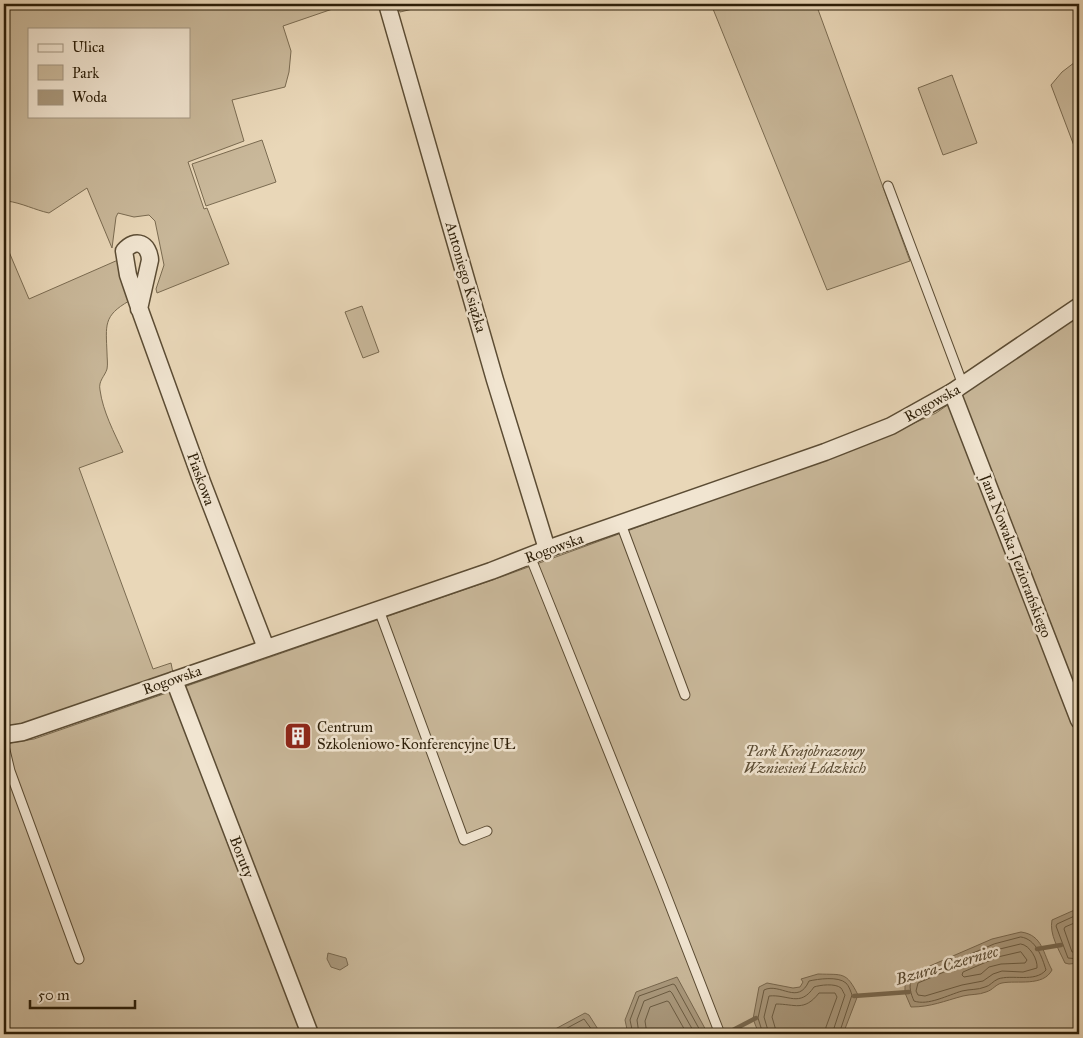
<svg xmlns="http://www.w3.org/2000/svg" width="1083" height="1038" viewBox="0 0 1083 1038" font-family="'IM FELL Great Primer',serif">
  <style>
    .green { fill: #c9b89a; stroke: #7a6b51; fill-rule: evenodd }
    .water { fill: #a9987c; stroke: #77674e }
    .lines { fill: none; stroke-linecap: round; stroke-linejoin: round }
    .shore { stroke: #6a5b42; stroke-width: 1 }
    .stream { stroke: #77674e; stroke-width: 4.5 }
    .service-casing { stroke: #5b4c34; stroke-width: 11 }
    .minor-casing { stroke: #5b4c34; stroke-width: 19 }
    .service { stroke: #f1e5d1; stroke-width: 9 }
    .minor { stroke: #f1e5d1; stroke-width: 16 }
    .labels { text-anchor: middle; dominant-baseline: central; stroke-width: 5; stroke-linejoin: round; paint-order: stroke }
    .street-label { font-size: 15px; fill: #2c1e08; stroke: #f1e5d1 }
    .poi-label { font-size: 15px; fill: #2c1e08; stroke: #f1e5d1; text-anchor: start }
    .park-label { font-size: 15px; font-style: italic; fill: #5b4c34; stroke: #f1e5d1 }
    .water-label { font-size: 16px; font-style: italic; fill: #584931; stroke: #f1e5d1 }
  </style>
  <rect width="100%" height="100%" fill="#e9d7b8"/>
  <filter id="stains"><feTurbulence type="fractalNoise" baseFrequency=".004" numOctaves="4"/><feColorMatrix values="0 0 0 0 .2 0 0 0 0 .09 0 0 0 0 .02 0 0 0 .5 -.17"/></filter>
  <radialGradient id="worn" r=".72"><stop offset=".6" stop-color="#630" stop-opacity="0"/><stop offset="1" stop-color="#630" stop-opacity=".3"/></radialGradient>
  <g class="green">
    <path d="M4,4H347L283,26L291,51L289,72L285,87L232,100L244,141L188,162L204,209L207,208L229,264L157,293L156,289L164,265L155,221L149,215L134,217L118,213L116,217L112,248L87,188L49,213C35,210 22,203 7,201L4,207ZM29,29H189V116H29Z"/>
    <polygon points="398,4 434,4 400,12"/>
    <polygon points="711,4 816,4 910,261 827,290"/>
    <polygon points="1079,59 1079,159 1051,85 1062,72"/>
    <polygon points="952,75 977,143 943,155 918,88"/>
    <polygon points="262,140 276,182 206,206 192,164"/>
    <path d="M4,240L29,299L118,260L129,301C103,316 106,325 107,353C107,358 108,364 107,369C105,376 98,381 100,390C103,412 114,432 123,452L79,468L153,669L171,663L173,673L23,724L4,728Z"/>
    <polygon points="362,306 379,352 363,358 345,312"/>
    <polygon points="1079,315 1079,1034 4,1034 4,744 34,739 501,577 882,438 936,413"/>
  </g>
  <g class="water">
    <path d="M1079,908V963L1069,964L1065,963C1059,950 1049,934 1052,920Z"/>
    <path d="M1021,932C1043,935 1043,954 1052,970C1043,987 1017,980 1002,983C996,984 993,990 986,992C979,995 971,994 963,996C944,1001 931,1007 911,1007L905,993V978L909,975L992,939Z"/>
    <polygon points="328,953 346,958 348,965 340,970 331,967 327,959"/>
    <path d="M818,974C843,975 846,971 858,995L843,1034H759L753,1019L759,987L767,983L793,988L800,987L803,982L801,979Z"/>
    <polygon points="677,977 708,1034 628,1034 625,1020 636,992"/>
    <polygon points="585,1013 589,1015 601,1034 546,1034"/>
  </g>
  <g class="lines">
    <g class="shore">
      <polyline points="1079,914 1057,924 1056,926 1068,958 1079,959"/>
      <polyline points="1079,921 1065,927 1064,929 1072,952 1079,952"/>
      <path d="M1021,937C1036,939 1042,957 1046,970C1035,983 1012,974 998,979C993,981 990,986 985,987C978,990 970,989 962,991C948,995 928,1006 914,1001C911,994 908,986 912,979L994,944Z"/>
      <path d="M1021,944C1030,945 1038,960 1037,968L1023,972L1002,971L993,974L983,981L962,985L925,996L918,995L916,991L918,983L996,950Z"/>
      <polygon points="1021,952 1027,960 1025,963 1001,964 989,967 981,974 964,977 962,975 963,972 998,957"/>
      <polyline points="556,1034 584,1019 595,1034"/>
      <polyline points="633,1034 630,1020 639,996 673,984 675,985 702,1034"/>
      <polyline points="639,1034 637,1020 644,1001 670,991 672,993 695,1034"/>
      <polyline points="647,1034 645,1021 650,1007 667,1001 669,1002 687,1034"/>
      <path d="M763,1034L758,1018L764,990C780,982 798,1006 809,981C818,979 838,976 846,983C849,986 851,992 852,995L839,1034"/>
      <path d="M769,1034L764,1017L769,996C788,994 800,1008 814,987C820,985 835,983 841,988C842,989 844,994 845,995L832,1034"/>
      <path d="M777,1034L772,1017L776,1004C795,1004 804,1012 819,993H835L837,997L826,1027L825,1034"/>
    </g>
    <g class="stream">
      <polyline points="1037,949 1061,945"/>
      <polyline points="854,996 909,992"/>
      <polyline points="733,1030 756,1018"/>
    </g>
    <g class="service-casing">
      <g id="service">
        <polyline points="888,186 963,385"/>
        <polyline points="621,524 685,695"/>
        <polyline points="530,556 661,882 720,1034"/>
        <polyline points="379,610 464,840 487,831"/>
        <polyline points="4,746 10,771 79,959"/>
      </g>
    </g>
    <g class="minor-casing">
      <g id="minor">
        <polyline points="387,4 495,380 547,549"/>
        <path d="M139,309L150,260C149,244 136,237 124,251L128,275L141,313L202,482L266,648"/>
        <polyline points="952,392 1079,720"/>
        <polyline points="174,680 310,1034"/>
        <polyline points="4,735 23,732 491,571 547,549 825,452 891,426 952,392 1079,306"/>
      </g>
    </g>
    <use href="#service" class="service"/>
    <use href="#minor" class="minor"/>
  </g>
  <defs>
    <g id="building-square" transform="scale(1.4375)"><rect x="-9" y="-9" width="18" height="18" rx="4" fill="#8f2418" stroke="#f1e5d1"/><path d="M-4-6H4V6H1V3H-1V6H-4ZM-2.5-4.3h1.7v1.8h-1.7ZM.8-4.3h1.7v1.8H.8ZM-2.5-1h1.7V.8h-1.7ZM.8-1h1.7V.8H.8Z" fill="#fff"/></g>
  </defs>
  <g fill-rule="evenodd">
    <use href="#building-square" x="298" y="736"/>
  </g>
  <g class="labels">
    <g class="street-label">
      <text transform="translate(466 277) rotate(74)">Antoniego Książka</text>
      <text transform="translate(932 403) rotate(-29)">Rogowska</text>
      <text transform="translate(201 479) rotate(70)">Piaskowa</text>
      <text transform="translate(554 548) rotate(-20)">Rogowska</text>
      <text transform="translate(1016 556) rotate(69)">Jana Nowaka-Jeziorańskiego</text>
      <text transform="translate(172 680) rotate(-19)">Rogowska</text>
      <text transform="translate(242 857) rotate(69)">Boruty</text>
    </g>
    <g class="poi-label">
      <text x="317" y="727">Centrum<tspan x="317" dy="17">Szkoleniowo-Konferencyjne UŁ</tspan></text>
    </g>
    <g class="park-label">
      <text x="805" y="751">Park Krajobrazowy<tspan x="805" dy="17">Wzniesień Łódzkich</tspan></text>
    </g>
    <g class="water-label">
      <text transform="translate(947 965) rotate(-16)">Bzura-Czerniec</text>
    </g>
  </g>
  <rect width="1083" height="1038" fill="none" stroke="#e9d7b8" stroke-width="20"/>
  <rect x="5" y="5" width="1073" height="1028" fill="none" stroke="#2c1e08" stroke-width="2.5"/>
  <rect x="10" y="10" width="1063" height="1018" fill="none" stroke="#2c1e08"/>
  <rect x="28" y="28" width="162" height="90" fill="#f1e5d1" stroke="#a29581"/>
  <rect x="38" y="44" width="25" height="8" fill="#f1e5d1" stroke="#a29581"/>
  <text x="72" y="52" font-size="15" fill="#2c1e08">Ulica</text>
  <rect x="38" y="65" width="25" height="15" fill="#c9b89a" stroke="#a29581"/>
  <text x="72" y="78" font-size="15" fill="#2c1e08">Park</text>
  <rect x="38" y="90" width="25" height="15" fill="#a9987c" stroke="#a29581"/>
  <text x="72" y="102" font-size="15" fill="#2c1e08">Woda</text>
  <path d="M30 1000v8h105v-8" fill="none" stroke="#2c1e08" stroke-width="2.5"/>
  <text x="38" y="1000" font-size="15" fill="#2c1e08" stroke="#f1e5d1" stroke-width="4" paint-order="stroke">50 m</text>
  <rect width="100%" height="100%" filter="url(#stains)"/>
  <rect width="100%" height="100%" fill="url(#worn)"/>
</svg>
